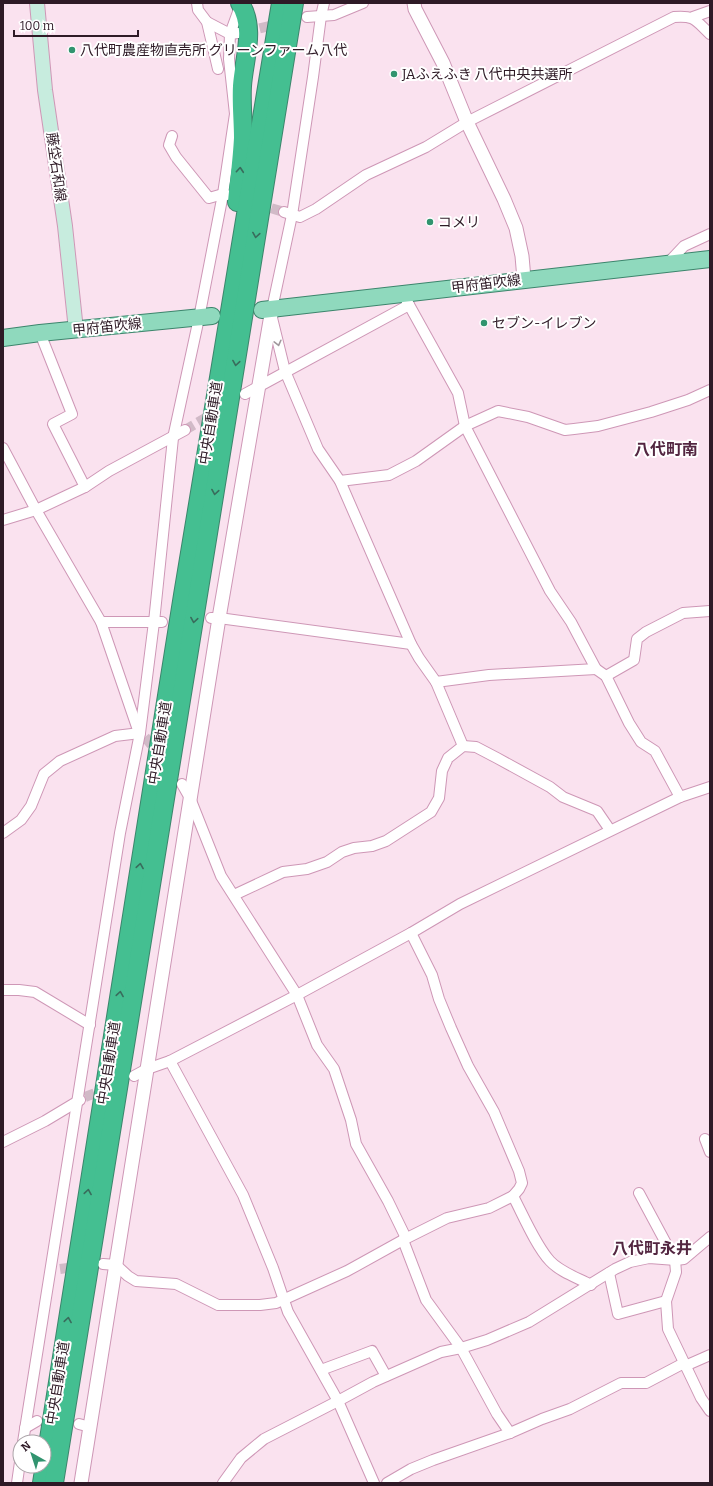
<svg xmlns="http://www.w3.org/2000/svg" width="713" height="1486" viewBox="0 0 713 1486" font-family="Bitter,'Noto Sans JP',serif">
  <style>
    .lines { fill: none; stroke-linecap: round; stroke-linejoin: round }
    .minor-tunnel { stroke: #d1bac7; stroke-width: 10; stroke-dasharray: 10 5; stroke-linecap: butt }
    .minor-casing { stroke: #ce97b6; stroke-width: 12 }
    .tertiary-casing { stroke: #ce97b6; stroke-width: 15 }
    .secondary-casing { stroke: #ce97b6; stroke-width: 16 }
    .primary-casing { stroke: #3c856c; stroke-width: 18 }
    .motorway-casing { stroke: #3c856c; stroke-width: 20 }
    .minor { stroke: #fff; stroke-width: 10 }
    .tertiary { stroke: #fff; stroke-width: 13 }
    .secondary { stroke: #c7ecde; stroke-width: 14 }
    .primary { stroke: #8fd9bd; stroke-width: 16 }
    .motorway { stroke: #44bf91; stroke-width: 18 }
    .oneway { stroke: #396c5c }
    .oneway2 { stroke: #a1989d }
    .poi-dot { fill: #31946f; stroke: #fff; stroke-width: 1.5 }
    .labels { text-anchor: middle; dominant-baseline: central; stroke-width: 4; stroke-linejoin: round; paint-order: stroke }
    .poi-label { font-size: 14px; fill: #2e1a26; stroke: #fff; text-anchor: start }
    .street-label { font-size: 14px; fill: #2e1a26; stroke: #fff }
    .quarter-label { font-size: 16px; font-weight: bold; fill: #532641; stroke: #fff }
  </style>
  <rect width="100%" height="100%" fill="#fae2ef"/>
  <g class="lines">
    <g class="minor-tunnel">
      <polyline points="245,32 307,17"/>
      <polyline points="257,204 284,212"/>
      <polyline points="185,430 214,413"/>
      <polyline points="145,737 159,754"/>
      <polyline points="85,1097 108,1088"/>
      <polyline points="60,1269 81,1266"/>
    </g>
    <g class="minor-casing">
      <g id="minor">
        <polyline points="197,3 198,10 207,22 218,69"/>
        <polyline points="307,17 334,15 363,3"/>
        <polyline points="693,17 710,11"/>
        <polyline points="207,22 230,34 238,33"/>
        <polyline points="172,136 169,145 176,157 209,198 223,194 227,195"/>
        <path d="M284,212L300,217L316,209L366,175L426,147L467,122L674,17C695,15 696,21 710,34"/>
        <polyline points="668,263 684,246 710,234"/>
        <polyline points="403,294 458,393 465,426 550,591 571,622 596,669 606,676 629,723 641,742 655,751 680,797"/>
        <polyline points="272,309 292,215 313,77 321,16 324,3"/>
        <polyline points="272,318 285,371 318,449 340,481 411,644 419,658 436,682 489,675 596,669"/>
        <polyline points="40,333 72,414 53,424 85,487"/>
        <polyline points="245,394 409,305"/>
        <polyline points="3,448 36,510 101,622 138,730"/>
        <polyline points="340,481 389,475 416,461 465,426 498,411 528,417 565,430 574,429 598,426 651,412 688,400 710,390"/>
        <polyline points="3,520 36,510 85,487 109,471 185,430"/>
        <polyline points="211,618 219,618 411,644"/>
        <polyline points="101,622 162,622"/>
        <polyline points="606,676 634,660 637,639 646,632 683,613 710,611"/>
        <polyline points="436,682 463,746"/>
        <polyline points="182,784 190,798 221,876 297,995 317,1045 334,1069 351,1120 356,1144 388,1201 406,1238"/>
        <polyline points="3,833 21,820 31,806 44,774 60,761 115,736 140,733"/>
        <polyline points="234,895 283,872 307,869 327,862 342,852 354,848 372,846 386,841 431,812 439,798 442,771 448,758 463,746 476,747 497,758 550,787 563,797 597,811 610,830"/>
        <polyline points="3,990 19,990 35,992 90,1025"/>
        <polyline points="170,1061 243,1195 273,1268 288,1312 338,1401 374,1483"/>
        <polyline points="134,1076 147,1069 170,1061 297,995 411,933 460,904 680,797 710,787"/>
        <polyline points="705,1139 710,1152"/>
        <polyline points="3,1142 45,1121 80,1100"/>
        <polyline points="639,1193 675,1260 676,1272 666,1301 668,1329 701,1398 710,1411"/>
        <path d="M513,1196C523,1215 536,1246 550,1261C560,1272 578,1278 591,1285"/>
        <polyline points="403,1240 426,1300 461,1348 497,1414 510,1433"/>
        <polyline points="103,1264 116,1265 128,1276 136,1281 176,1284 218,1305 260,1305 276,1303 347,1271 403,1240 447,1218 489,1208 513,1196 519,1189 522,1183 519,1171 494,1112 468,1066 451,1028 439,999 432,975 411,933"/>
        <polyline points="609,1273 618,1314 666,1301"/>
        <polyline points="685,1366 710,1355"/>
        <polyline points="321,1370 372,1351 386,1376"/>
        <polyline points="79,1424 90,1427"/>
        <polyline points="25,1428 37,1421"/>
        <polyline points="23,1442 120,833 140,733 154,622 173,438 199,318 223,194 235,114 229,59 230,34 238,12"/>
        <polyline points="17,1483 20,1462"/>
        <polyline points="223,1483 241,1458 264,1439 338,1401 373,1382 441,1352 461,1348 487,1340 529,1322 615,1269 630,1262 649,1258 676,1260 684,1259 710,1237"/>
        <polyline points="387,1483 411,1469 433,1460 510,1433 542,1419 570,1409 621,1383 646,1383 684,1363"/>
      </g>
    </g>
    <g class="tertiary-casing">
      <g id="tertiary">
        <polyline points="414,3 415,9 443,63 467,122 504,199 516,228 522,256 524,279"/>
        <polyline points="81,1483 219,618 272,309"/>
      </g>
    </g>
    <g class="secondary-casing">
      <polyline id="secondary" points="37,3 45,90 65,226 76,330"/>
    </g>
    <g class="primary-casing">
      <g id="primary">
        <polyline points="262,310 710,259"/>
        <polyline points="3,338 40,333 212,316"/>
      </g>
    </g>
    <g class="motorway-casing">
      <g id="motorway">
        <path d="M237,202C239,181 242,159 243,138C243,121 241,103 242,86C244,58 256,29 240,3"/>
        <polyline points="42,1483 183,595 281,3"/>
        <polyline points="54,1483 294,3"/>
      </g>
    </g>
    <use href="#minor" class="minor"/>
    <use href="#tertiary" class="tertiary"/>
    <use href="#secondary" class="secondary"/>
    <use href="#primary" class="primary"/>
    <use href="#motorway" class="motorway"/>
  </g>
  <defs><path id="oneway-chevron" d="M-2-3.5L2.5 0L-2 3.5" fill="none" stroke-width="1.6" stroke-linecap="round" stroke-linejoin="round"/></defs>
  <g class="oneway">
    <use href="#oneway-chevron" transform="translate(240 170) rotate(-85)"/>
    <use href="#oneway-chevron" transform="translate(256 235) rotate(99)"/>
    <use href="#oneway-chevron" transform="translate(236 363) rotate(99)"/>
    <use href="#oneway-chevron" transform="translate(215 492) rotate(99)"/>
    <use href="#oneway-chevron" transform="translate(194 620) rotate(99)"/>
    <use href="#oneway-chevron" transform="translate(140 866) rotate(-81)"/>
    <use href="#oneway-chevron" transform="translate(120 994) rotate(-81)"/>
    <use href="#oneway-chevron" transform="translate(88 1192) rotate(-81)"/>
    <use href="#oneway-chevron" transform="translate(68 1320) rotate(-81)"/>
  </g>
  <use class="oneway2" href="#oneway-chevron" transform="translate(278 343) rotate(76)"/>
  <g class="poi-dot">
    <circle cx="72" cy="50" r="4"/>
    <circle cx="394" cy="74" r="4"/>
    <circle cx="430" cy="222" r="4"/>
    <circle cx="484" cy="323" r="4"/>
  </g>
  <g class="labels">
    <g class="poi-label">
      <text x="80" y="50">八代町農産物直売所 グリーンファーム八代</text>
      <text x="402" y="74">JAふえふき 八代中央共選所</text>
      <text x="438" y="222">コメリ</text>
      <text x="492" y="323">セブン-イレブン</text>
    </g>
    <g class="street-label">
      <text transform="translate(56 167) rotate(82)">藤垈石和線</text>
      <text transform="translate(486 284) rotate(-7)">甲府笛吹線</text>
      <text transform="translate(107 327) rotate(-6)">甲府笛吹線</text>
      <text transform="translate(211 423) rotate(-81)">中央自動車道</text>
      <text transform="translate(160 743) rotate(-81)">中央自動車道</text>
      <text transform="translate(109 1063) rotate(-81)">中央自動車道</text>
      <text transform="translate(58 1383) rotate(-81)">中央自動車道</text>
    </g>
    <g class="quarter-label">
      <text x="666" y="449">八代町南</text>
      <text x="652" y="1248">八代町永井</text>
    </g>
  </g>
  <rect width="713" height="1486" fill="none" stroke="#2e1a26" stroke-width="8"/>
  <g transform="translate(32 1454) rotate(321)"><circle r="19" fill="#ffffff" stroke="#aba3a8"/>
  <path d="M0-3L7 15L0 10L-7 15Z" fill="#31946f"/>
  <text y="-6" font-size="11" font-weight="bold" text-anchor="middle" fill="#2e1a26">N</text>
  </g>
  <path d="M14 30v6h124v-6" fill="none" stroke="#2e1a26" stroke-width="2"/>
  <text x="20" y="30" font-size="12" fill="#2e1a26" stroke="#ffffff" stroke-width="3" paint-order="stroke">100 m</text>
</svg>
